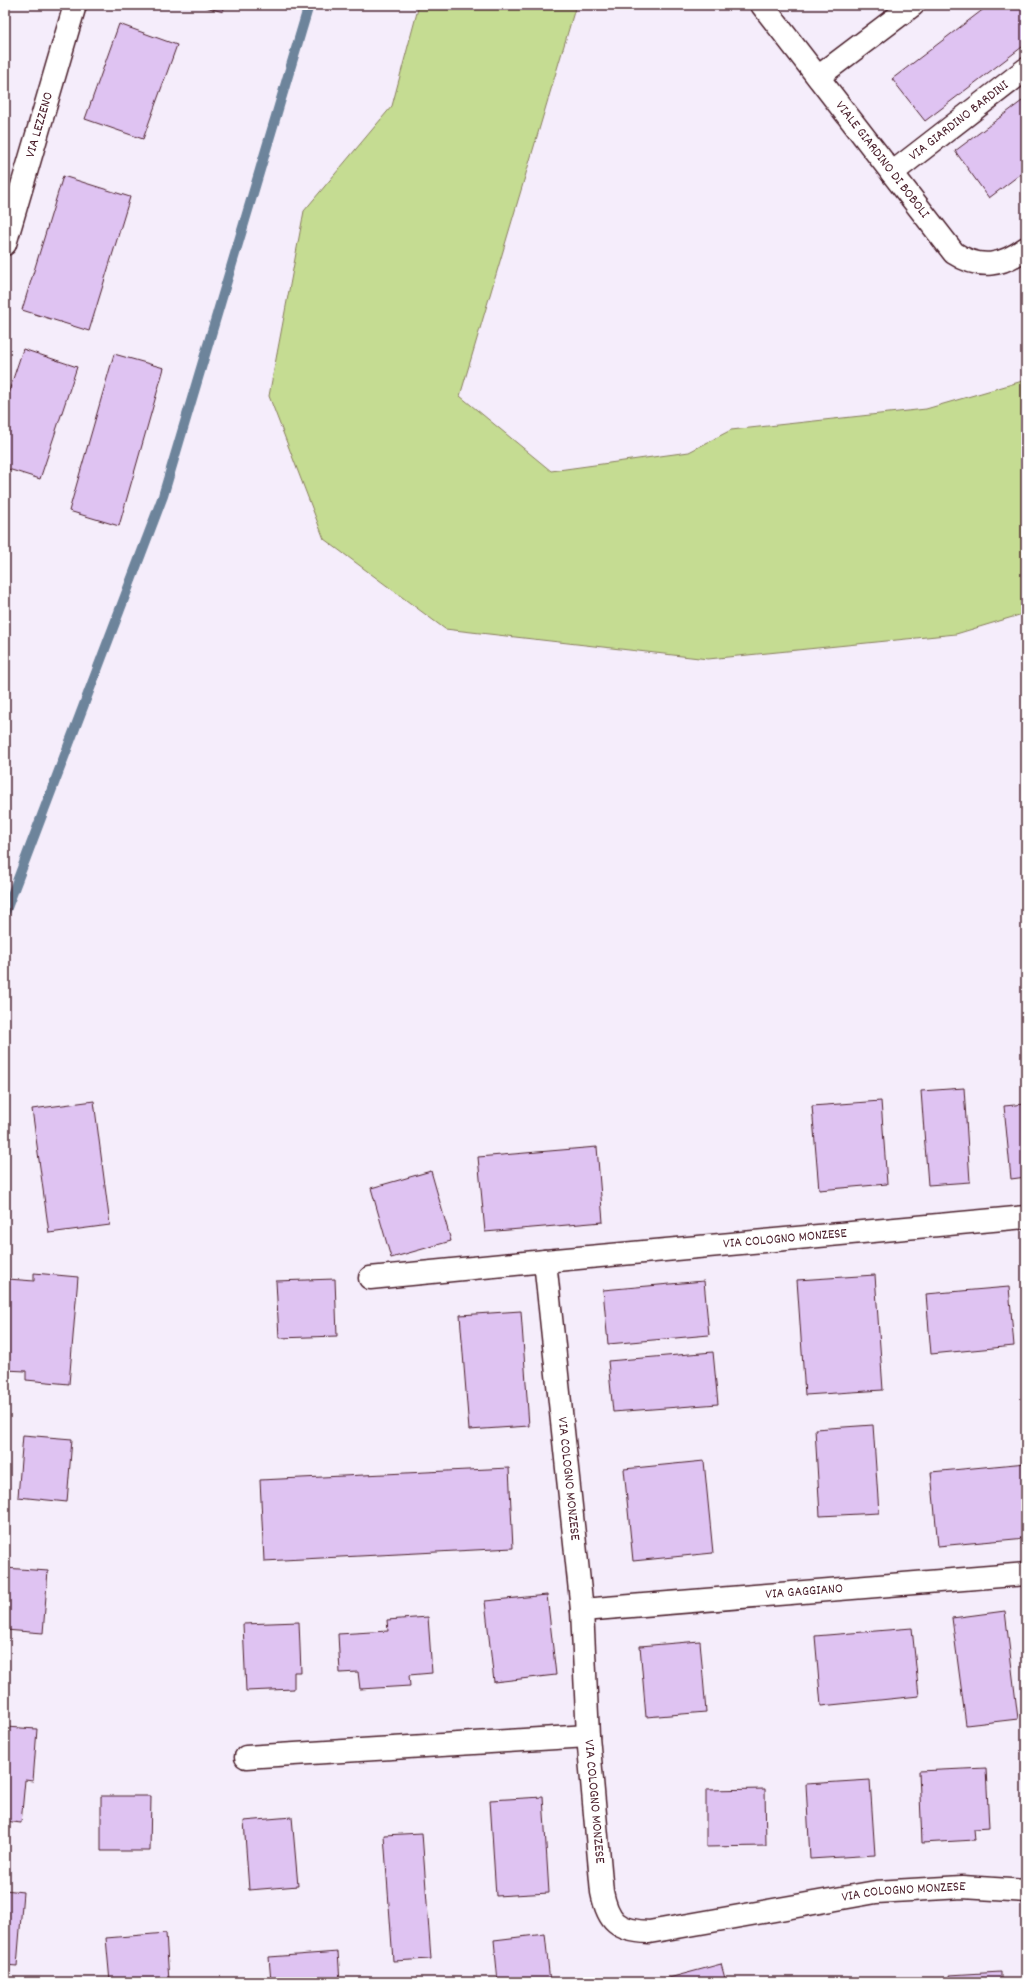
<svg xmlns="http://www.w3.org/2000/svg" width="1031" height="1987" viewBox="0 0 1031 1987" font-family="Dekko,sans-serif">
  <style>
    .green { fill: #c5dc92; stroke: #887e5e }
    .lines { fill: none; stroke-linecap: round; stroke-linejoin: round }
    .stream { stroke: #6d849b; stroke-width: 10 }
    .building { fill: #dfc3f2; stroke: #4a1f2b }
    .pedestrian-casing { stroke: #4a1f2b; stroke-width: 25 }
    .minor-casing { stroke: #4a1f2b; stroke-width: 25 }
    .pedestrian { stroke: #fff; stroke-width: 22 }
    .minor { stroke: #fff; stroke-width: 22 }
    .labels { text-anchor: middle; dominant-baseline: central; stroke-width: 3; stroke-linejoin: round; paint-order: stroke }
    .street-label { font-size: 14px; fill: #4a1f2b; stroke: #fff }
  </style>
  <rect width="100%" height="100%" fill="#f5edfb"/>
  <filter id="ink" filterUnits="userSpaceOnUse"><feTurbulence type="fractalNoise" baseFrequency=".025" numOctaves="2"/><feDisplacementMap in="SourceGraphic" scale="8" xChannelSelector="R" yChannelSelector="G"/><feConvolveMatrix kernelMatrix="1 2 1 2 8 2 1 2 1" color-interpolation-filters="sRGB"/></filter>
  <g filter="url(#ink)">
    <polygon class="green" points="419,5 576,5 460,396 551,471 689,452 731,430 926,409 1026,380 1026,613 956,634 708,659 445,629 324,539 269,396 304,211 392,106"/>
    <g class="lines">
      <polyline class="stream" points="5,913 163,496 309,5"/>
    </g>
    <g class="building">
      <polygon points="199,5 225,5 223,12"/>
      <polygon points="989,5 1026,5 1026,44 925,121 892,79"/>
      <polygon points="119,24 177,45 143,139 85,119"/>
      <polygon points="1026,98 1026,170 989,198 955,151"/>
      <polygon points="63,176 130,197 89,331 22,310"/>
      <polygon points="23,349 77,367 40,479 5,468 5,403"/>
      <polygon points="114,354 164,368 119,526 69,511"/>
      <polygon points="5,689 9,691 5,705"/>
      <polygon points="964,1088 970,1182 928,1185 921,1091"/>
      <polygon points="94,1101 110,1225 49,1233 32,1109"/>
      <polygon points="881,1101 887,1184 819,1190 812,1106"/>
      <polygon points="1026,1104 1026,1177 1011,1179 1004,1106"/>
      <polygon points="597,1147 603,1222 485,1232 478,1157"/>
      <polygon points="431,1171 451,1241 391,1258 371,1188"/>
      <polygon points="34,1273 78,1277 69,1384 26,1380 26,1371 5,1370 5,1312 8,1279 34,1281"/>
      <polygon points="875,1275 883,1390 805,1395 797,1280"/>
      <polygon points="335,1279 337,1336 279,1338 276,1281"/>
      <polygon points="704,1281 709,1335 608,1344 603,1290"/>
      <polygon points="1009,1287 1014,1346 931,1354 926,1294"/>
      <polygon points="521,1311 529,1426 469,1430 460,1315"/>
      <polygon points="713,1352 718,1404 613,1412 608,1361"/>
      <polygon points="873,1425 879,1513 820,1516 815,1429"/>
      <polygon points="23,1435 72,1439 67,1502 18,1497"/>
      <polygon points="704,1461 713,1553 633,1561 624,1469"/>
      <polygon points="1026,1463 1026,1538 938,1546 931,1472"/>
      <polygon points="509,1468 513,1548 264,1561 260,1480"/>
      <polygon points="5,1568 48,1571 43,1633 5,1630"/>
      <polygon points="547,1595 556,1675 494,1682 485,1601"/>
      <polygon points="1005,1611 1018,1719 966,1725 952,1618"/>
      <polygon points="428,1617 432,1673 409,1675 410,1686 360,1689 358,1672 340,1673 338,1634 388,1631 387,1620"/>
      <polygon points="299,1622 301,1672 294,1672 294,1689 246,1691 243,1624"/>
      <polygon points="912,1628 919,1696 821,1706 815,1636"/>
      <polygon points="700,1641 706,1712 646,1717 640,1646"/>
      <polygon points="5,1727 37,1729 33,1781 25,1780 21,1823 5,1821"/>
      <polygon points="986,1768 989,1828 974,1829 975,1840 922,1843 919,1771"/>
      <polygon points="870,1780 875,1855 810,1859 806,1784"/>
      <polygon points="765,1789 766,1846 706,1847 706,1790"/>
      <polygon points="101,1796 151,1796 150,1851 101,1851"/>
      <polygon points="543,1797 549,1893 496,1896 490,1800"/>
      <polygon points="292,1817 298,1886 249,1890 244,1821"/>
      <polygon points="422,1833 431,1959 393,1961 384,1835"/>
      <polygon points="5,1890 23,1892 17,1966 5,1965"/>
      <polygon points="166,1933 169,1982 110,1982 106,1938"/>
      <polygon points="545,1934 550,1982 498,1982 494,1940"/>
      <polygon points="338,1952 340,1982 271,1982 269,1957"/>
      <polygon points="721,1964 726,1982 654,1982"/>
      <polygon points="1001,1972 1001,1982 950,1982 949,1975"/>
    </g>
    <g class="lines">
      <g class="pedestrian-casing">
        <g id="pedestrian">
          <polyline points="818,77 913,5"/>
          <path id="s1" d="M892,173L1026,69"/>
        </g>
      </g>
      <g class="minor-casing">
        <g id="minor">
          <path id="s2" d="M762,5L954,253C980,270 1002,266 1026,248"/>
          <path id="s3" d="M5,244L75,5"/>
          <path id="s4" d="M1026,1217L545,1261L582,1610L588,1736L602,1892C608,1922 618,1931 649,1932L876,1892L962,1887L1026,1891"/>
          <polyline points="370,1278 545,1261"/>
          <path id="s5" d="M582,1610L1026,1574"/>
          <polyline points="246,1757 588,1736"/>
        </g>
      </g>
      <use href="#pedestrian" class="pedestrian"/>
      <use href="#minor" class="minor"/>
    </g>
  </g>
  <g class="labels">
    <g class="street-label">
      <text stroke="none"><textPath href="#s1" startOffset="85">VIA GIARDINO BARDINI</textPath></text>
      <text stroke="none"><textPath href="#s3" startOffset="124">VIA LEZZENO</textPath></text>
      <text stroke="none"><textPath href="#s2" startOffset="196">VIALE GIARDINO DI BOBOLI</textPath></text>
      <text transform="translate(785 1239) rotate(-5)">VIA COLOGNO MONZESE</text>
      <text stroke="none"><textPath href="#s4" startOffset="702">VIA COLOGNO MONZESE</textPath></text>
      <text stroke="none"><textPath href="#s5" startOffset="223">VIA GAGGIANO</textPath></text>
      <text stroke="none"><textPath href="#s4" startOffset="1026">VIA COLOGNO MONZESE</textPath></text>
      <text stroke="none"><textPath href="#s4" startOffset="1444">VIA COLOGNO MONZESE</textPath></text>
    </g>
  </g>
  <rect width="1031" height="1987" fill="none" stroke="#fff" stroke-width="20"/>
  <rect x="10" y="10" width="1011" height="1967" fill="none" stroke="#4a1f2b" stroke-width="1.5" filter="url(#ink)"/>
</svg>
